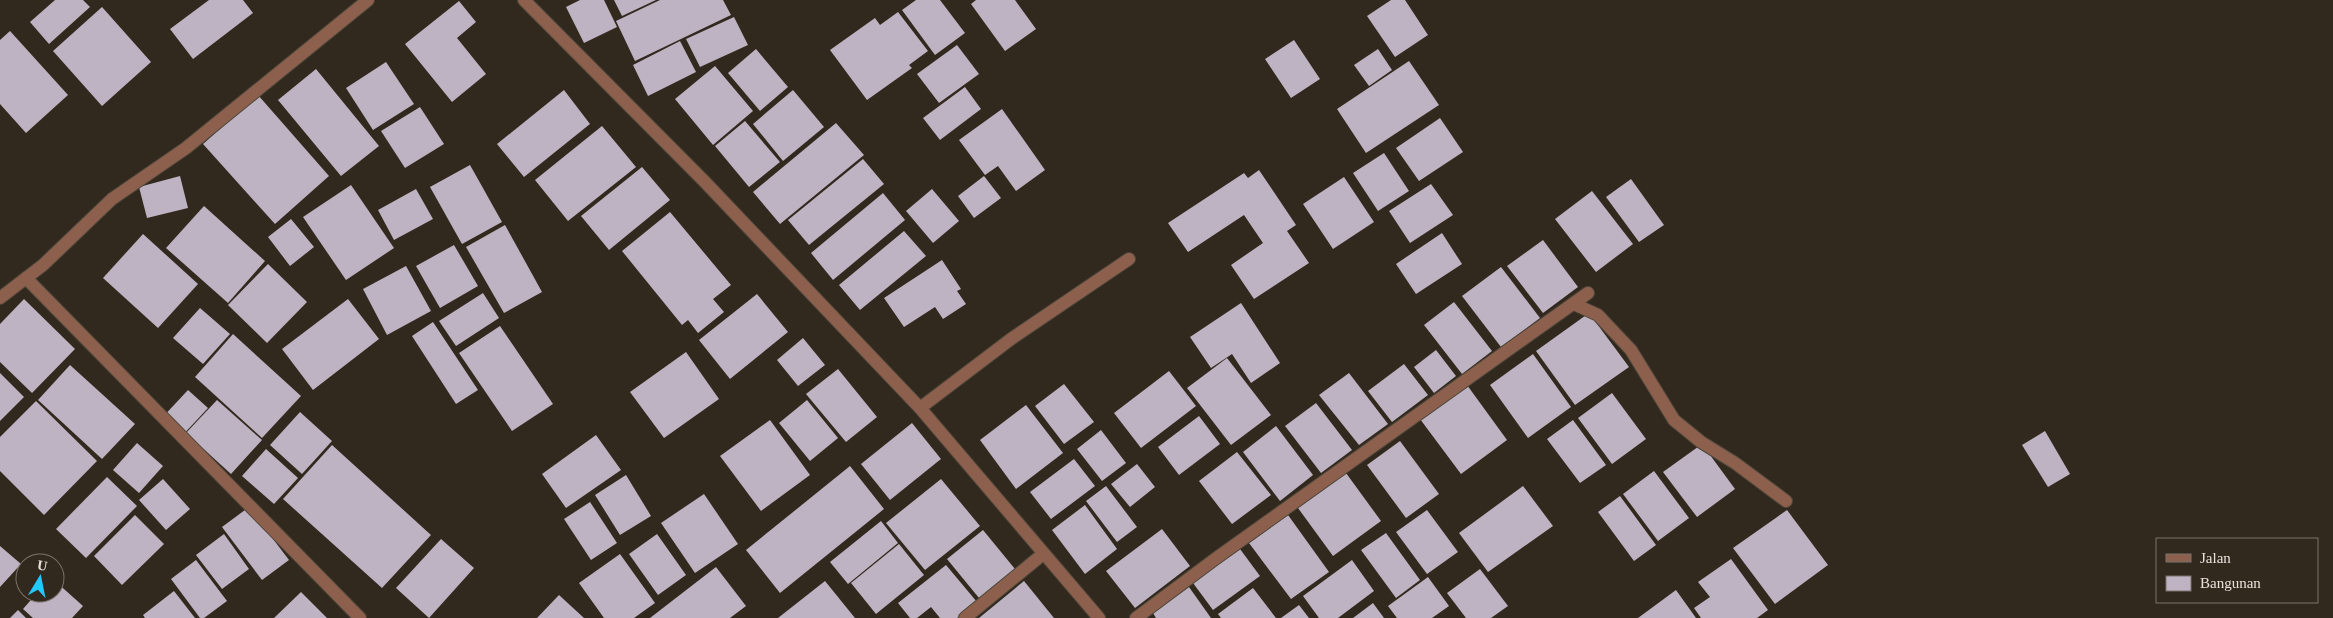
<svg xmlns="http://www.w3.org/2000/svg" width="2333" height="618" viewBox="0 0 2333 618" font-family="'Times New Roman',serif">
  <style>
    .building { fill: #bdb3c2 }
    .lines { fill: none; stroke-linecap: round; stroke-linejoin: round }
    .minor-casing { stroke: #4f473c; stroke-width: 14 }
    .minor { stroke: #8c604c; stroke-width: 12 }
  </style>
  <rect width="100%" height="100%" fill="#32291e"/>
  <g class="building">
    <polygon points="55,0 83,0 90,7 49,44 30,22"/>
    <polygon points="209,0 243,0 253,13 193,59 170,29"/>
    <polygon points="580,0 604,0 617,27 584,43 566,7"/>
    <polygon points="614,0 656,0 622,16"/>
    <polygon points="660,0 723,0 731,15 635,61 616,21"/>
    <polygon points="916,0 940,0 965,33 935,55 902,10"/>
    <polygon points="976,0 1015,0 1036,29 1005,51 971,4"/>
    <polygon points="1391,0 1405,0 1428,35 1395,57 1367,16"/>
    <polygon points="459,1 476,22 457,38 486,74 452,102 405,44"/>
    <polygon points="102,7 151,62 102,106 53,51"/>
    <polygon points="898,12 928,51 909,65 912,68 867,100 830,50 875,18 880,25"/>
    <polygon points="734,17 748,45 700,67 686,39"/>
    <polygon points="10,31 68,95 26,133 0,104 0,40"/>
    <polygon points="1294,40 1320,79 1291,98 1265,59"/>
    <polygon points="680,41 696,72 648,96 633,65"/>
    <polygon points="957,45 979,74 939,103 917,74"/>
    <polygon points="756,49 788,87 760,111 728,73"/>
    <polygon points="1378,49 1392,70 1369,86 1354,65"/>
    <polygon points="1409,61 1439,105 1366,153 1337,109"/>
    <polygon points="386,62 414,104 373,130 346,88"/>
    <polygon points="715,66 753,111 713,145 675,99"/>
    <polygon points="316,69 379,146 341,176 278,100"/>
    <polygon points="965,87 981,109 940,140 923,118"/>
    <polygon points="564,90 590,124 524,177 497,144"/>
    <polygon points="793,90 824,127 783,161 753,124"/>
    <polygon points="258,95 329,176 275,224 203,144"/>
    <polygon points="420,107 444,144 405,168 381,131"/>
    <polygon points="1002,109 1045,170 1016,191 998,166 985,175 959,140"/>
    <polygon points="1440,118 1463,152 1419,181 1396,148"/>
    <polygon points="745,121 780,162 749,187 715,146"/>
    <polygon points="836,123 864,155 780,224 753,192"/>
    <polygon points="602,126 636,167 568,221 535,180"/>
    <polygon points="1384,153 1409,191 1378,211 1353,173"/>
    <polygon points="863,159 884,184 809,245 788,220"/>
    <polygon points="470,165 502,222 462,244 430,187"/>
    <polygon points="642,167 670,200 609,250 581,216"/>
    <polygon points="1259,170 1296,225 1287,231 1309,263 1254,299 1231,265 1263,243 1244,215 1188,252 1168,223 1244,173 1248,178"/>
    <polygon points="180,176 188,208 147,218 139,187"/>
    <polygon points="984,176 1001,198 974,218 958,196"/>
    <polygon points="1344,177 1374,222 1333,249 1303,204"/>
    <polygon points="1631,179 1664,225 1639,242 1606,197"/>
    <polygon points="1431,184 1453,215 1410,243 1389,211"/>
    <polygon points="351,185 394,248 346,280 303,217"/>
    <polygon points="416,189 433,219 394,240 378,210"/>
    <polygon points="932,189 959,221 933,243 906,211"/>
    <polygon points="1592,191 1633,244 1596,272 1555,219"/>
    <polygon points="883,193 905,220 833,280 811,253"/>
    <polygon points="204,206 265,261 228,303 166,248"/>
    <polygon points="670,212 731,285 713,299 724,312 698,333 688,320 682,325 622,251"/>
    <polygon points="291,219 314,247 290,266 268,237"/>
    <polygon points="505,225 542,292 504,313 466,247"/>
    <polygon points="904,231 926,256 860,310 839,285"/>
    <polygon points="1442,233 1462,264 1416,294 1396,264"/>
    <polygon points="143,234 198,284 158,328 103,278"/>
    <polygon points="1543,240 1578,287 1543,313 1507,266"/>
    <polygon points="454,245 478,286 440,308 416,266"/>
    <polygon points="942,260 961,289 957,291 966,304 943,319 935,307 904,327 884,298"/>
    <polygon points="268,264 307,302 267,343 228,305"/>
    <polygon points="406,266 431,311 387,335 363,289"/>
    <polygon points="1501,267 1540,318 1501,347 1462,296"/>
    <polygon points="483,293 499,318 456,346 439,321"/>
    <polygon points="757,294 788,332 730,379 699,340"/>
    <polygon points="24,299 75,349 32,393 0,362 0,324"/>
    <polygon points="348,299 379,339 313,390 282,349"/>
    <polygon points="1454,302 1492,351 1462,374 1424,325"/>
    <polygon points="1241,303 1280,363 1251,383 1232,354 1211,368 1190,337"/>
    <polygon points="200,308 230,334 203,364 173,338"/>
    <polygon points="1589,313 1629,367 1575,405 1536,351"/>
    <polygon points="433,322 478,390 456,404 412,336"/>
    <polygon points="500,326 553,404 512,431 459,353"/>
    <polygon points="233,334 301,396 262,438 195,377"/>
    <polygon points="803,338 825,365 798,386 777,360"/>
    <polygon points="1436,350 1456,376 1434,393 1414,367"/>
    <polygon points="686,352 719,399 664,438 630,392"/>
    <polygon points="1533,354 1571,407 1528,438 1490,385"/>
    <polygon points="1227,358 1271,415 1231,445 1187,388"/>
    <polygon points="1404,364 1428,395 1392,422 1368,391"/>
    <polygon points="70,365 135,424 102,459 38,400"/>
    <polygon points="838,369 877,417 846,442 806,394"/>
    <polygon points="1169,371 1196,406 1141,448 1114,413"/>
    <polygon points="0,373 24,397 0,421"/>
    <polygon points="1349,373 1388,424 1359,445 1319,395"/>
    <polygon points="1064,384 1094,422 1064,444 1035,406"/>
    <polygon points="1467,385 1507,440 1461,474 1420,419"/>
    <polygon points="188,390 208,408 180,438 160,420"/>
    <polygon points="1612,393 1646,439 1612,464 1578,418"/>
    <polygon points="217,400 262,440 231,474 186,433"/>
    <polygon points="807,400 838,438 810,461 779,423"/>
    <polygon points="36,401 97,461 44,515 0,471 0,437"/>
    <polygon points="1316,403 1352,450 1321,473 1285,426"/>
    <polygon points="1026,405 1063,453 1016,489 980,440"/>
    <polygon points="300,412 332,441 302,474 270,445"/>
    <polygon points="1199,416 1220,444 1179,475 1158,447"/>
    <polygon points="770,420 810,475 761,511 720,456"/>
    <polygon points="1573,420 1606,465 1580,483 1547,439"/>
    <polygon points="912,423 941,459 890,500 861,464"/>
    <polygon points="1276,426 1313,475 1280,501 1243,452"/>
    <polygon points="1101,430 1126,463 1102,481 1077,449"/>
    <polygon points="2045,431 2070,474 2048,487 2022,445"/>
    <polygon points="596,435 621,470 566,508 542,474"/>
    <polygon points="1400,441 1439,494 1406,518 1367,465"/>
    <polygon points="137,443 163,466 139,493 113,470"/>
    <polygon points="1702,444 1735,489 1697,517 1663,472"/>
    <polygon points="332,445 431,535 382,588 283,499"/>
    <polygon points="266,449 298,478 274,504 242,476"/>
    <polygon points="1237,452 1271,495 1232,524 1199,481"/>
    <polygon points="1074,459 1095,486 1051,519 1030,492"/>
    <polygon points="1137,464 1155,487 1130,507 1111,484"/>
    <polygon points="850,466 884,509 780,593 746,550"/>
    <polygon points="1654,471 1689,518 1658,541 1623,494"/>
    <polygon points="1346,473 1381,521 1333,556 1298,508"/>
    <polygon points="626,475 651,516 620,535 595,495"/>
    <polygon points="107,477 137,506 86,558 56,529"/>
    <polygon points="163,479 190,509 166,530 139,500"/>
    <polygon points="941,479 980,526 925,570 886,523"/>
    <polygon points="1106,486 1137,527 1117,542 1086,501"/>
    <polygon points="1523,486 1553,526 1488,572 1459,533"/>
    <polygon points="704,494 738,544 695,573 661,523"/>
    <polygon points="1620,496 1656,545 1634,561 1598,512"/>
    <polygon points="590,502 617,543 591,560 564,519"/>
    <polygon points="1085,505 1117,549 1085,574 1052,530"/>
    <polygon points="249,507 289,560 262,580 222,527"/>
    <polygon points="1427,510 1458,552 1427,574 1396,532"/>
    <polygon points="1787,510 1828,565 1775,604 1733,548"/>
    <polygon points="135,515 164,544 122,585 94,556"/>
    <polygon points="1288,515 1329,572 1291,599 1249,543"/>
    <polygon points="881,521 898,543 848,584 830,562"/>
    <polygon points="1162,529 1190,566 1135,608 1106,571"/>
    <polygon points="983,530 1015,569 979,598 947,559"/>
    <polygon points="1386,533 1420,580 1396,598 1361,550"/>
    <polygon points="224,534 249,569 222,589 196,555"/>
    <polygon points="657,534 686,575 658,595 629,554"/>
    <polygon points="441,539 474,568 429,618 396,588"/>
    <polygon points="899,544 924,575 876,614 851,583"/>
    <polygon points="0,546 21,564 0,587"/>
    <polygon points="1240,549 1260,576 1213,610 1193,583"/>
    <polygon points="620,554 655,603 634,618 604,618 579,583"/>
    <polygon points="1731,559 1768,610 1757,618 1701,618 1694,608 1710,597 1698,582"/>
    <polygon points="196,560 227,601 204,618 200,618 171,579"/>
    <polygon points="1352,560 1374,591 1338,618 1319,618 1303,596"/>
    <polygon points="946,565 977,602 957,618 940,618 931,607 917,618 910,618 898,603"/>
    <polygon points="716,567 746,606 730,618 650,618"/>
    <polygon points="1480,569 1508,606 1491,618 1466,618 1447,593"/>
    <polygon points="1428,577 1449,606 1432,618 1397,618 1388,606"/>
    <polygon points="55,581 83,606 72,618 33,618 23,609 37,593 55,593"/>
    <polygon points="825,581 855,618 778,618"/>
    <polygon points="1024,581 1054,618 979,618"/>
    <polygon points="1189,587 1211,618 1156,618 1153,613"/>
    <polygon points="1253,588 1276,618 1221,618 1218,614"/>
    <polygon points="1676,590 1696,618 1638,618"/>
    <polygon points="174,591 195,618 145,618 143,615"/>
    <polygon points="301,592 327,618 274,618"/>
    <polygon points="559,595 584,618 537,618"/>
    <polygon points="1373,603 1384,618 1353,618"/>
    <polygon points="1299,605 1309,618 1281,618"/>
    <polygon points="18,610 26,618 10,618"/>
  </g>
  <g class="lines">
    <g class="minor-casing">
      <g id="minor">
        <polyline points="524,0 704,181 920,408 1099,618"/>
        <polyline points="26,278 360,618"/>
        <polyline points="0,298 43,265 112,199 186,148 368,0"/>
        <polyline points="1574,304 1598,315 1631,350 1674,420 1701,442 1735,463 1786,501"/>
        <polyline points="920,408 1011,339 1129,259"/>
        <polyline points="965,618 1043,554"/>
        <polyline points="1136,618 1215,559 1588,293"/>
      </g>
    </g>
    <use href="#minor" class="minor"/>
  </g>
  <rect x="2156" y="538" width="162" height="65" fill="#32291e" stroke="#7b736a"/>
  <rect x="2166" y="554" width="25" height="8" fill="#8c604c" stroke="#7b736a"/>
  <text x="2200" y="563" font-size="15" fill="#e8e2db">Jalan</text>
  <rect x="2166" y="576" width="25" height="15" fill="#bdb3c2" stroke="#7b736a"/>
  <text x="2200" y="588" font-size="15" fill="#e8e2db">Bangunan</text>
  <g transform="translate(40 578) rotate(10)"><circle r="24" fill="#32291e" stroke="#7b736a"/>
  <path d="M0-4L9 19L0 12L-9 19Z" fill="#21c9fd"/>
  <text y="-8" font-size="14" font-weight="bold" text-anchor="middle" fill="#e8e2db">U</text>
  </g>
</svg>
